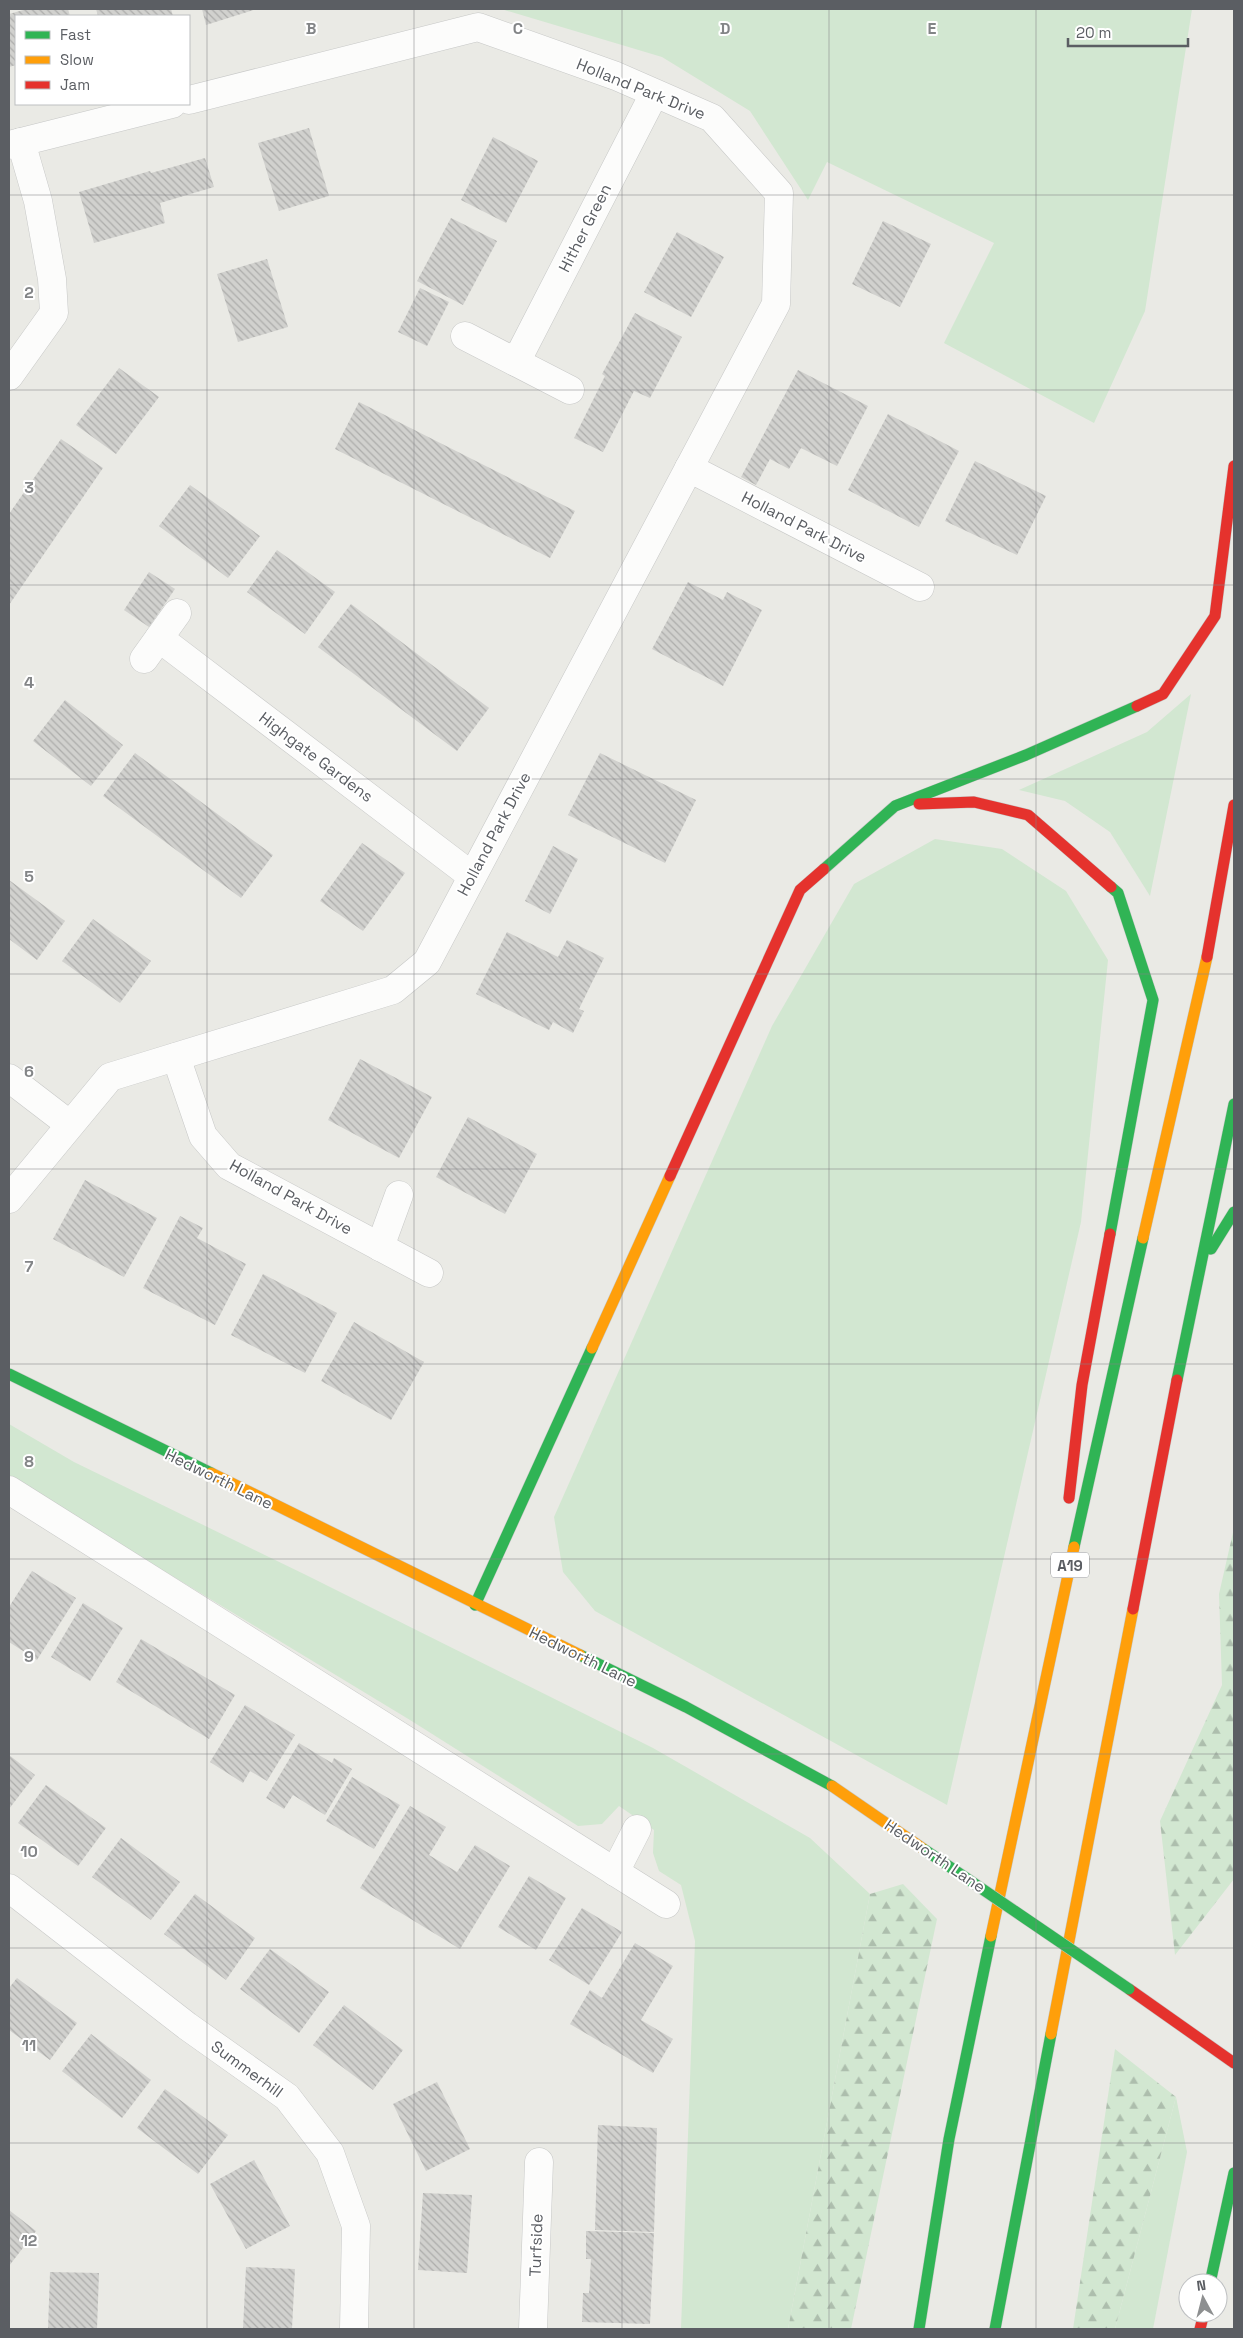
<svg xmlns="http://www.w3.org/2000/svg" width="1243" height="2338" viewBox="0 0 1243 2338" font-family="'Space Grotesk',sans-serif">
  <style>
    .grass { fill: #d2e7d1 }
    .forest { fill: url(#forest-firs) }
    .building { fill: url(#building-back-hatch) }
    .lines { fill: none; stroke-linecap: round; stroke-linejoin: round }
    .street-casing { stroke: #c7c8c7; stroke-width: 29 }
    .fast-casing { stroke: #c6c7c5; stroke-width: 12 }
    .slow-casing { stroke: #c6c7c5; stroke-width: 12 }
    .jam-casing { stroke: #c6c7c5; stroke-width: 12 }
    .street { stroke: #fcfcfb; stroke-width: 28 }
    .fast { stroke: #30b455; stroke-width: 11 }
    .slow { stroke: #ff9f0a; stroke-width: 11 }
    .jam { stroke: #e5322d; stroke-width: 11 }
    .fast-bridge-casing { stroke: #c6c7c5; stroke-width: 12; stroke-linecap: butt }
    .fast-bridge { stroke: #30b455; stroke-width: 11 }
    .grid { fill: none; stroke: #838587; stroke-width: 1; stroke-opacity: 0.55 }
    .labels { text-anchor: middle; dominant-baseline: central; stroke-width: 4; stroke-linejoin: round; paint-order: stroke }
    .shield { fill: #fff; stroke: #8c8e92; stroke-width: 1 }
    .shield-label { font-size: 15px; font-weight: bold; fill: #5b5e63 }
    .street-label { font-size: 16px; fill: #5b5e63; stroke: #fff }
    .grid-label { font-size: 16px; text-anchor: middle; font-weight: bold; fill: #838587; stroke: #fff; stroke-width: 4; stroke-linejoin: round; paint-order: stroke }
  </style>
  <defs>
    <pattern id="forest-firs" width="22" height="20" patternUnits="userSpaceOnUse" patternTransform="scale(1.25)"><rect width="22" height="20" fill="#d2e7d1"/><path d="M5 1l3.5 6h-7zM16 11l3.5 6h-7z" fill="#adbead"/></pattern>
    <pattern id="building-back-hatch" width="6" height="6" patternUnits="userSpaceOnUse" patternTransform="scale(1.25)"><rect width="6" height="6" fill="#d1d1ce"/><path d="M-1 5l2 2M0 0l6 6M5-1l2 2" fill="none" stroke="#adadab"/></pattern>
  </defs>
  <rect width="100%" height="100%" fill="#eaeae5"/>
  <g class="grass">
    <polygon points="501,9 1192,9 1145,311 1094,423 944,343 994,243 827,162 808,200 750,111 662,57"/>
    <polygon points="1191,694 1150,896 1110,832 1065,801 1019,790 1147,732"/>
    <polygon points="935,839 1002,849 1066,891 1108,960 1081,1222 947,1805 595,1611 563,1572 554,1517 772,1026 854,884"/>
    <polygon points="9,1424 74,1462 306,1575 653,1748 810,1838 870,1894 788,2329 681,2329 695,1941 681,1885 659,1871 653,1853 654,1830 619,1806 602,1824 578,1826 410,1720 9,1477"/>
    <polygon points="1176,2097 1187,2152 1153,2329 1115,2329"/>
  </g>
  <g class="forest">
    <polygon points="1234,1528 1234,1879 1175,1955 1160,1821 1222,1685 1219,1594"/>
    <polygon points="903,1884 937,1919 851,2329 788,2329 870,1894"/>
    <polygon points="1115,2049 1176,2097 1115,2329 1073,2329"/>
  </g>
  <g class="building">
    <polygon points="27,9 68,9 70,16 16,16 16,65 9,67 9,14"/>
    <polygon points="96,9 171,9 173,16 98,16"/>
    <polygon points="202,9 257,9 206,25"/>
    <polygon points="309,128 329,196 279,211 258,143"/>
    <polygon points="493,137 538,161 506,223 461,200"/>
    <polygon points="205,158 214,187 160,203 165,223 94,243 79,192 150,171 151,173"/>
    <polygon points="451,218 497,241 463,305 417,281"/>
    <polygon points="883,221 931,244 900,307 852,284"/>
    <polygon points="677,232 724,257 691,317 644,292"/>
    <polygon points="267,259 288,327 238,342 217,274"/>
    <polygon points="420,288 449,302 427,346 398,332"/>
    <polygon points="635,313 682,337 650,398 634,391 603,452 574,438 605,376 602,374"/>
    <polygon points="119,368 159,397 116,454 76,425"/>
    <polygon points="798,370 868,406 837,466 801,448 789,469 770,459 756,485 741,477"/>
    <polygon points="359,402 575,511 550,558 335,449"/>
    <polygon points="888,414 959,451 919,527 848,490"/>
    <polygon points="61,439 103,468 9,605 9,514"/>
    <polygon points="975,461 1046,496 1017,555 945,521"/>
    <polygon points="190,485 260,536 228,578 159,526"/>
    <polygon points="277,550 335,592 305,634 247,592"/>
    <polygon points="149,572 175,589 149,627 124,610"/>
    <polygon points="688,582 723,600 727,592 762,610 723,686 652,649"/>
    <polygon points="351,604 489,708 457,751 318,647"/>
    <polygon points="65,700 123,745 91,786 33,741"/>
    <polygon points="135,753 273,855 241,898 103,796"/>
    <polygon points="600,753 696,800 665,863 568,815"/>
    <polygon points="362,843 405,873 363,931 320,901"/>
    <polygon points="553,846 578,859 550,914 525,901"/>
    <polygon points="9,880 65,921 37,960 9,939"/>
    <polygon points="93,919 151,961 120,1003 62,961"/>
    <polygon points="507,932 558,957 567,940 604,958 579,1009 584,1011 573,1033 553,1022 549,1030 476,994"/>
    <polygon points="360,1059 432,1097 399,1158 328,1120"/>
    <polygon points="468,1117 537,1154 505,1214 436,1177"/>
    <polygon points="85,1180 157,1218 124,1277 53,1239"/>
    <polygon points="180,1216 203,1228 197,1238 246,1264 215,1325 143,1288"/>
    <polygon points="263,1274 337,1313 305,1373 231,1335"/>
    <polygon points="354,1322 424,1362 391,1420 321,1381"/>
    <polygon points="32,1571 76,1598 37,1660 9,1642 9,1607"/>
    <polygon points="83,1603 123,1628 90,1681 51,1657"/>
    <polygon points="141,1639 235,1695 209,1739 116,1682"/>
    <polygon points="245,1705 295,1735 267,1781 250,1771 243,1783 210,1762"/>
    <polygon points="299,1743 332,1763 334,1758 352,1769 325,1815 293,1795 284,1809 266,1798"/>
    <polygon points="9,1755 35,1775 9,1809"/>
    <polygon points="352,1777 400,1805 374,1849 326,1821"/>
    <polygon points="46,1785 106,1828 78,1866 18,1823"/>
    <polygon points="410,1806 446,1827 429,1855 457,1872 475,1845 510,1866 460,1949 360,1888"/>
    <polygon points="121,1838 180,1882 151,1920 92,1877"/>
    <polygon points="529,1876 566,1898 536,1950 498,1927"/>
    <polygon points="195,1894 255,1938 226,1980 164,1934"/>
    <polygon points="582,1908 622,1932 589,1985 549,1960"/>
    <polygon points="635,1943 673,1966 641,2020 673,2039 653,2073 570,2024 590,1990 602,1998"/>
    <polygon points="270,1949 329,1992 299,2033 240,1989"/>
    <polygon points="17,1978 77,2023 50,2060 9,2030 9,1988"/>
    <polygon points="344,2005 403,2050 373,2090 313,2045"/>
    <polygon points="91,2034 151,2080 122,2118 62,2071"/>
    <polygon points="437,2082 470,2149 426,2171 393,2104"/>
    <polygon points="165,2089 228,2135 198,2174 137,2128"/>
    <polygon points="598,2125 657,2128 654,2232 595,2230"/>
    <polygon points="254,2160 290,2226 246,2249 210,2184"/>
    <polygon points="423,2193 472,2195 467,2273 418,2270"/>
    <polygon points="9,2210 36,2231 9,2266"/>
    <polygon points="586,2231 654,2233 650,2324 582,2322 583,2293 589,2293 591,2259 586,2259"/>
    <polygon points="246,2267 295,2269 292,2329 243,2329"/>
    <polygon points="50,2272 99,2273 97,2329 48,2329"/>
  </g>
  <g class="lines">
    <g class="street-casing">
      <g id="street">
        <polyline points="9,145 172,104"/>
        <polyline points="465,336 570,390"/>
        <polyline points="516,362 654,94"/>
        <polyline points="9,376 54,313 52,279 38,201 21,142"/>
        <polyline points="689,468 920,587"/>
        <polyline points="159,638 472,876"/>
        <polyline points="144,659 177,613"/>
        <polyline points="176,1057 203,1136 229,1166 429,1273"/>
        <polyline points="9,1078 69,1124"/>
        <polyline points="9,1199 110,1077 393,990 427,962 776,304 779,193 712,118 616,76 478,27 189,100"/>
        <polyline points="380,1247 399,1195"/>
        <polyline points="9,1490 666,1904"/>
        <polyline points="615,1872 637,1829"/>
        <polyline points="9,1888 187,2026 287,2097 330,2153 356,2226 354,2329"/>
        <polyline points="533,2329 539,2162"/>
      </g>
    </g>
    <g class="fast-casing">
      <g id="fast">
        <polyline points="824,869 895,806 1026,755 1137,706"/>
        <polyline points="1110,1234 1153,1000 1118,893 1111,887"/>
        <polyline points="1211,1249 1234,1212"/>
        <polyline points="9,1374 211,1473"/>
        <polyline points="1177,1380 1234,1104"/>
        <polyline points="1074,1547 1143,1238"/>
        <polyline points="475,1605 592,1348"/>
        <polyline points="580,1655 686,1707 832,1786"/>
        <polyline points="1210,2283 1234,2173"/>
        <polyline points="919,2329 949,2139 991,1936"/>
        <polyline points="995,2329 1051,2034"/>
      </g>
    </g>
    <g class="slow-casing">
      <g id="slow">
        <polyline points="1143,1238 1207,957"/>
        <polyline points="592,1348 670,1176"/>
        <polyline points="211,1473 580,1655"/>
        <polyline points="832,1786 925,1850"/>
        <polyline points="991,1936 1074,1547"/>
        <polyline points="1051,2034 1133,1609"/>
      </g>
    </g>
    <g class="jam-casing">
      <g id="jam">
        <polyline points="1137,706 1163,694 1215,616 1234,466"/>
        <polyline points="919,804 974,802 1028,815 1111,887"/>
        <polyline points="1207,957 1234,805"/>
        <polyline points="670,1176 800,890 824,869"/>
        <polyline points="1069,1498 1082,1385 1110,1234"/>
        <polyline points="1133,1609 1177,1380"/>
        <polyline points="1129,1989 1234,2063"/>
        <polyline points="1200,2329 1204,2313"/>
      </g>
    </g>
    <use href="#street" class="street"/>
    <use href="#fast" class="fast"/>
    <use href="#slow" class="slow"/>
    <use href="#jam" class="jam"/>
    <g class="fast-bridge-casing">
      <polyline id="fast-bridge" points="925,1850 1129,1989"/>
    </g>
    <use href="#fast-bridge" class="fast-bridge"/>
  </g>
  <path class="grid" d="M207,9V2329M414,9V2329M622,9V2329M829,9V2329M1036,9V2329M9,195H1234M9,390H1234M9,585H1234M9,779H1234M9,974H1234M9,1169H1234M9,1364H1234M9,1559H1234M9,1754H1234M9,1948H1234M9,2143H1234"/>
  <g class="labels">
    <rect class="shield" x="1051" y="1552.5" width="38" height="25" rx="4"/>
    <g class="shield-label">
      <text x="1070" y="1565">A19</text>
    </g>
    <g class="street-label">
      <text transform="translate(641 89) rotate(22)">Holland Park Drive</text>
      <text transform="translate(585 228) rotate(-63)">Hither Green</text>
      <text transform="translate(804 527) rotate(27)">Holland Park Drive</text>
      <text transform="translate(316 757) rotate(37)">Highgate Gardens</text>
      <text transform="translate(494 834) rotate(-62)">Holland Park Drive</text>
      <text transform="translate(291 1197) rotate(29)">Holland Park Drive</text>
      <text transform="translate(219 1479) rotate(26)">Hedworth Lane</text>
      <text transform="translate(583 1657) rotate(26)">Hedworth Lane</text>
      <text transform="translate(935 1856) rotate(34)">Hedworth Lane</text>
      <text transform="translate(247 2069) rotate(36)">Summerhill</text>
      <text transform="translate(536 2245) rotate(-88)">Turfside</text>
    </g>
  </g>
  <g class="grid-label">
    <text x="311" y="34">B</text>
    <text x="518" y="34">C</text>
    <text x="725" y="34">D</text>
    <text x="932" y="34">E</text>
    <text x="29" y="298">2</text>
    <text x="29" y="493">3</text>
    <text x="29" y="688">4</text>
    <text x="29" y="882">5</text>
    <text x="29" y="1077">6</text>
    <text x="29" y="1272">7</text>
    <text x="29" y="1467">8</text>
    <text x="29" y="1662">9</text>
    <text x="29" y="1857">10</text>
    <text x="29" y="2051">11</text>
    <text x="29" y="2246">12</text>
  </g>
  <rect width="1243" height="2338" fill="none" stroke="#5b5e63" stroke-width="20"/>
  <rect x="15" y="15" width="175" height="90" fill="#ffffff" stroke="#bdbfc1"/>
  <rect x="25" y="31" width="25" height="8" fill="#30b455" stroke="#bdbfc1"/>
  <text x="60" y="40" font-size="15" fill="#5b5e63">Fast</text>
  <rect x="25" y="56" width="25" height="8" fill="#ff9f0a" stroke="#bdbfc1"/>
  <text x="60" y="65" font-size="15" fill="#5b5e63">Slow</text>
  <rect x="25" y="81" width="25" height="8" fill="#e5322d" stroke="#bdbfc1"/>
  <text x="60" y="90" font-size="15" fill="#5b5e63">Jam</text>
  <g transform="translate(1203 2298) rotate(353)"><circle r="24" fill="#ffffff" stroke="#bdbfc1"/>
  <path d="M0-4L9 19L0 12L-9 19Z" fill="#8d8f90"/>
  <text y="-8" font-size="14" font-weight="bold" text-anchor="middle" fill="#5b5e63">N</text>
  </g>
  <path d="M1068 38v8h120v-8" fill="none" stroke="#5b5e63" stroke-width="2.5"/>
  <text x="1076" y="38" font-size="15" fill="#5b5e63" stroke="#ffffff" stroke-width="4" paint-order="stroke">20 m</text>
</svg>
